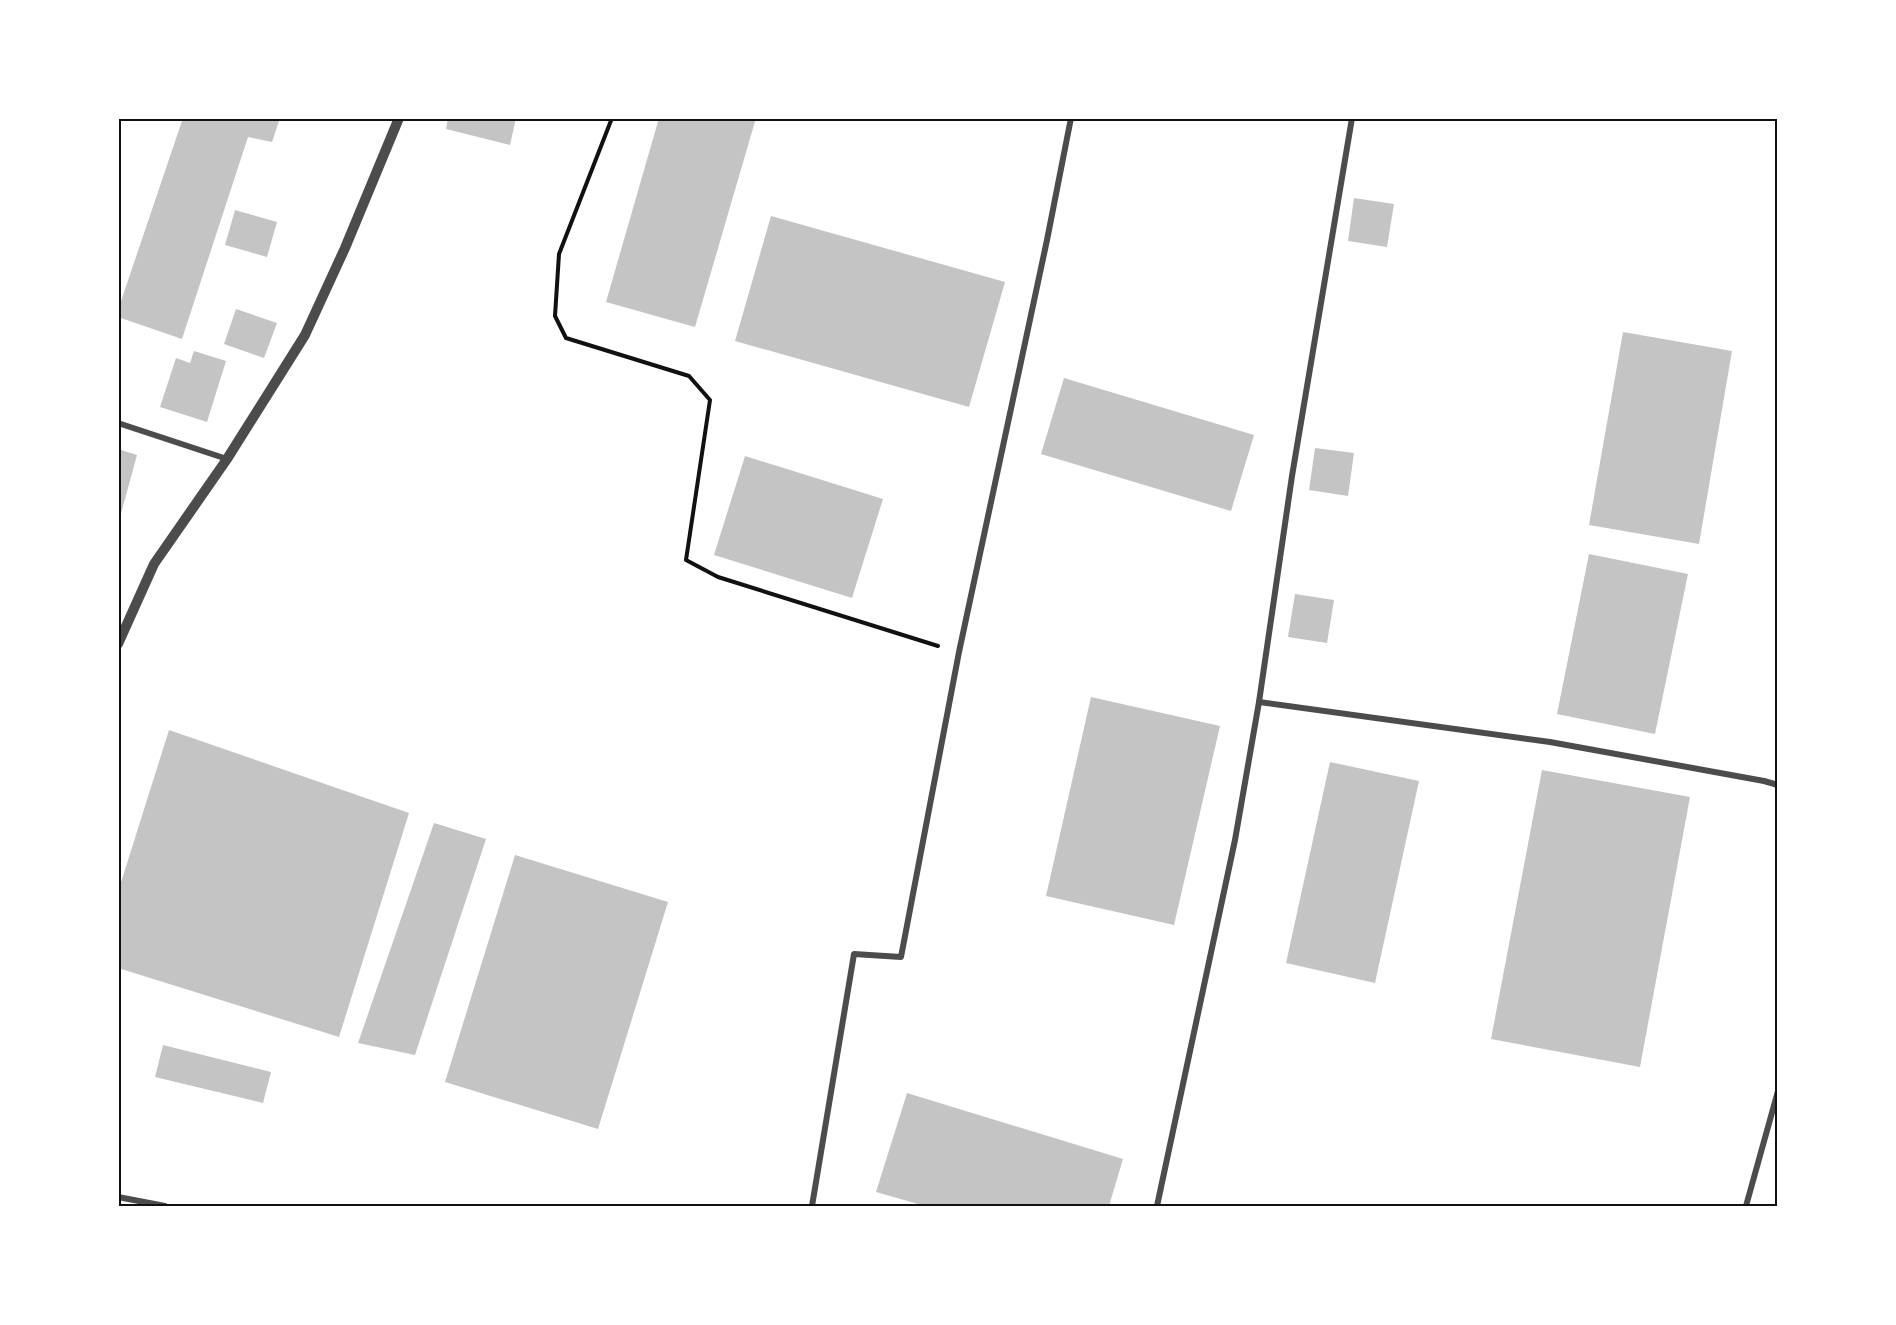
<svg xmlns="http://www.w3.org/2000/svg" width="1896" height="1325" viewBox="0 0 1896 1325" font-family="'Fira Sans',sans-serif">
  <style>
    .building { fill: #c4c4c4 }
    .lines { fill: none; stroke-linecap: round; stroke-linejoin: round }
    .path { stroke: #111; stroke-width: 4 }
    .minor { stroke: #4c4c4c; stroke-width: 6 }
    .tertiary { stroke: #4c4c4c; stroke-width: 10 }
    .neatline { fill: none; stroke: #111; stroke-width: 2 }
  </style>
  <rect width="100%" height="100%" fill="#fff"/>
  <g class="building">
    <polygon points="183,118 280,118 272,142 248,137 182,339 118,317 118,310"/>
    <polygon points="448,118 516,118 510,145 446,129"/>
    <polygon points="659,118 756,118 695,327 606,302"/>
    <polygon points="1354,198 1394,204 1387,247 1348,241"/>
    <polygon points="235,210 277,222 267,257 225,245"/>
    <polygon points="771,216 1005,282 969,407 735,341"/>
    <polygon points="236,309 277,323 264,358 224,344"/>
    <polygon points="1623,332 1732,351 1699,544 1589,525"/>
    <polygon points="194,351 226,361 207,422 160,407 176,358 190,363"/>
    <polygon points="1064,378 1254,435 1231,511 1041,454"/>
    <polygon points="1315,448 1354,453 1348,496 1309,490"/>
    <polygon points="118,449 137,455 119,521 118,521"/>
    <polygon points="745,456 883,499 852,598 714,555"/>
    <polygon points="1589,554 1688,574 1655,734 1557,714"/>
    <polygon points="1295,594 1334,600 1327,643 1288,637"/>
    <polygon points="1091,697 1220,726 1174,925 1046,896"/>
    <polygon points="169,730 409,813 339,1037 118,968 118,892"/>
    <polygon points="1330,762 1419,781 1375,983 1286,963"/>
    <polygon points="1542,770 1690,797 1640,1067 1491,1039"/>
    <polygon points="434,823 486,839 415,1055 358,1043"/>
    <polygon points="515,855 668,902 598,1129 445,1082"/>
    <polygon points="163,1045 271,1072 263,1103 155,1077"/>
    <polygon points="907,1093 1123,1159 1109,1206 925,1206 876,1192"/>
  </g>
  <g class="lines">
    <polyline class="path" points="612,118 559,254 555,316 566,338 689,376 710,400 686,560 718,577 938,646"/>
    <g class="minor">
      <polyline points="118,423 227,459"/>
      <polyline points="1259,702 1550,742 1764,781 1778,785"/>
      <polyline points="118,1197 165,1206"/>
      <polyline points="812,1206 854,954 901,957 959,652 1047,240 1071,118"/>
      <polyline points="1157,1206 1235,840 1259,702 1292,476 1352,118"/>
      <polyline points="1746,1206 1778,1091"/>
    </g>
    <polyline class="tertiary" points="118,644 154,564 227,459 305,335 345,248 399,118"/>
  </g>
  <rect width="1896" height="1325" fill="none" stroke="#ffffff" stroke-width="240"/>
  <rect x="120" y="120" width="1656" height="1085" class="neatline"/>
</svg>
